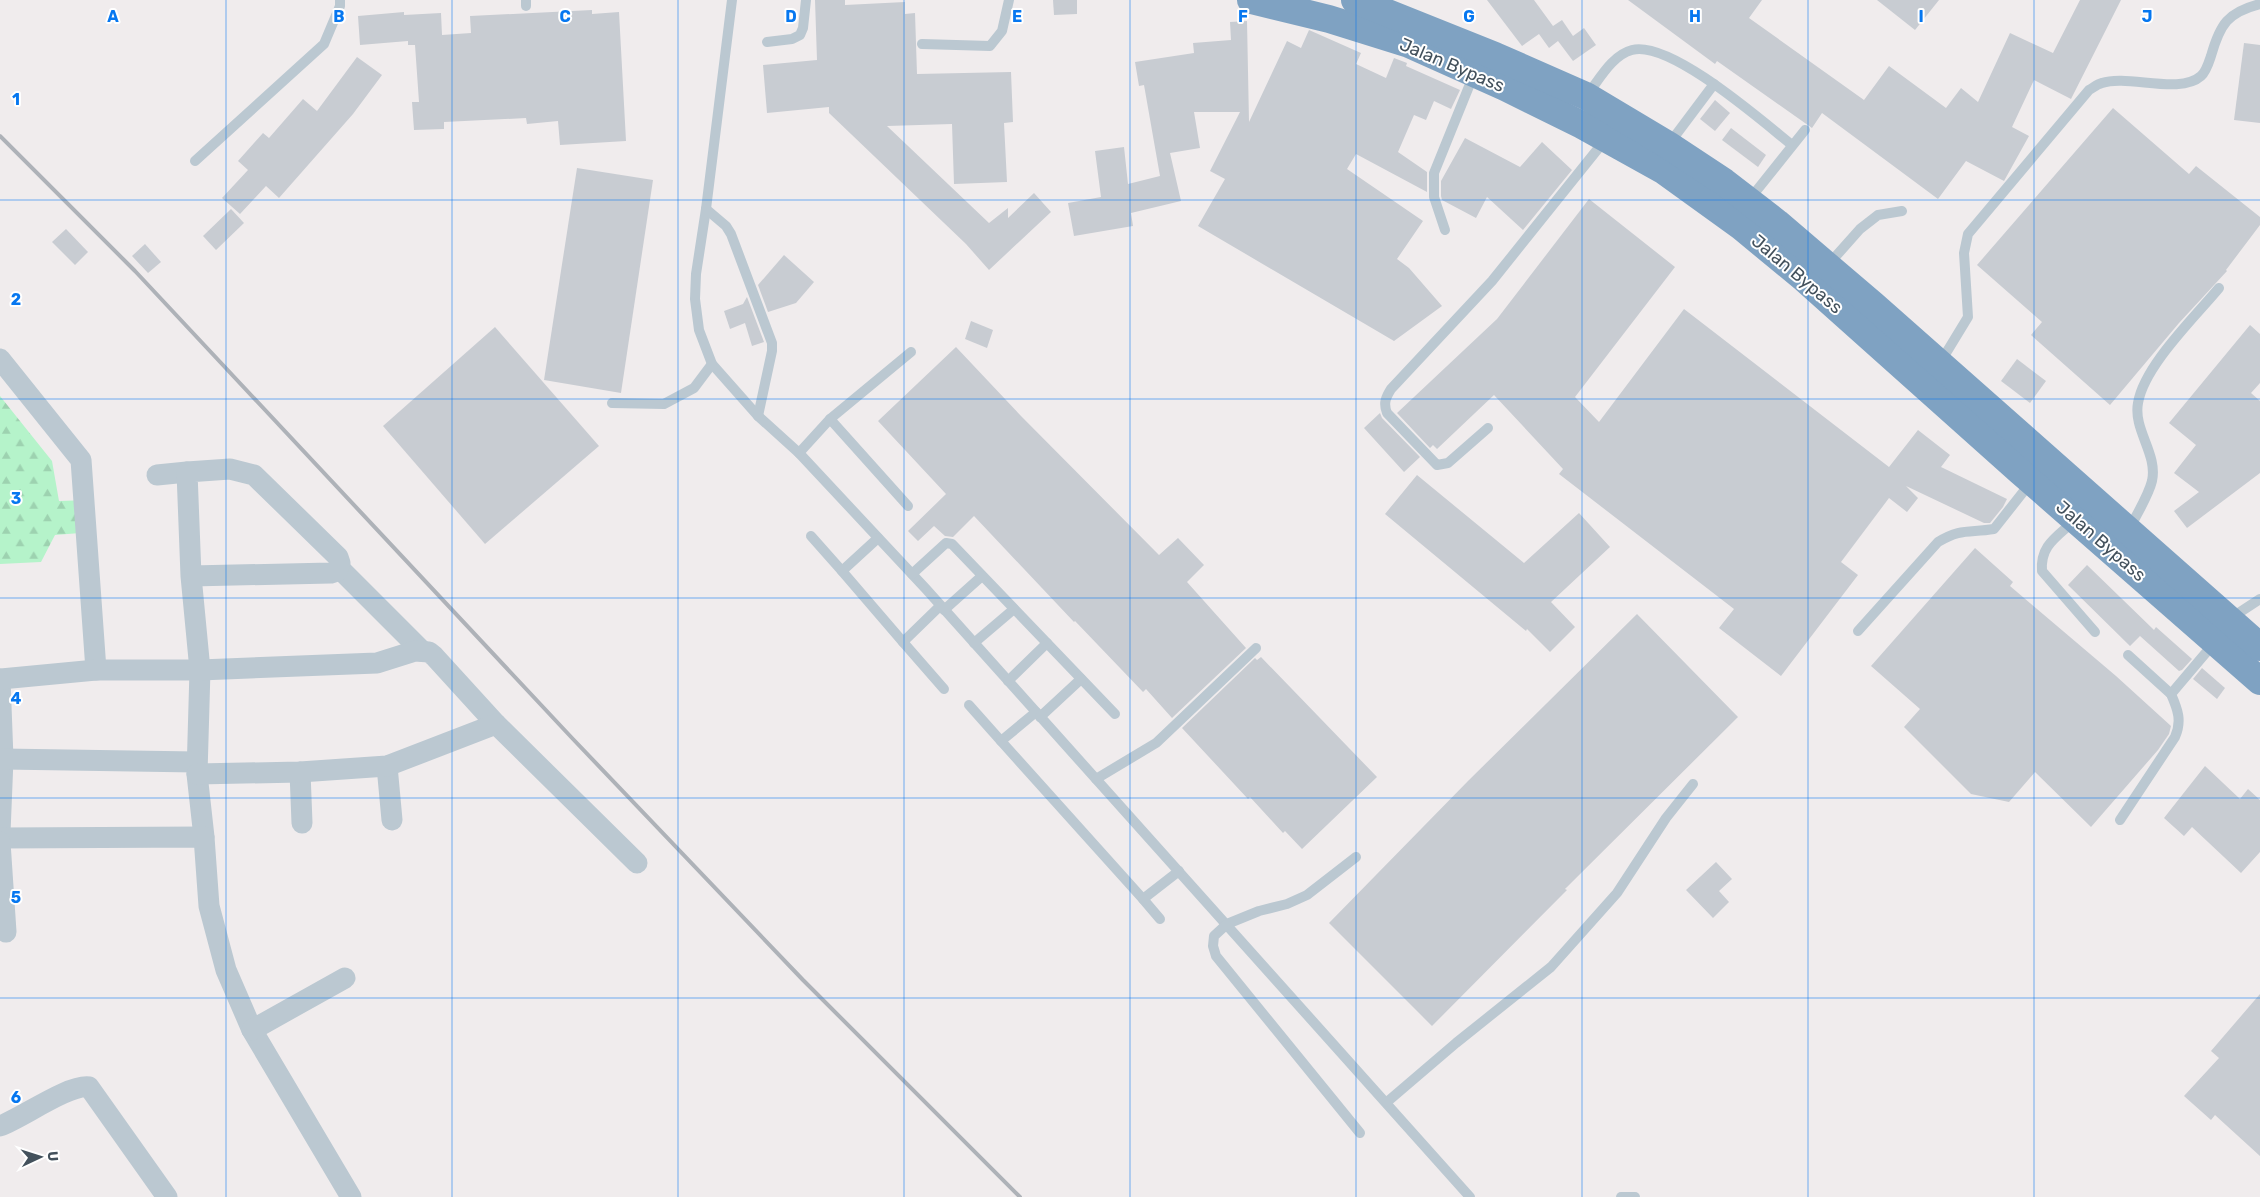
<svg xmlns="http://www.w3.org/2000/svg" width="2260" height="1197" viewBox="0 0 2260 1197" font-family="Rubik,sans-serif">
  <style>
    .forest { fill: url(#forest-firs) }
    .building { fill: #c8ccd2 }
    .lines { fill: none; stroke-linecap: round; stroke-linejoin: round }
    .lane { stroke: #bbc8d1; stroke-width: 10 }
    .street { stroke: #bbc8d1; stroke-width: 21 }
    .highway { stroke: #7fa2c2; stroke-width: 28 }
    .rail { stroke: #aeb2b8; stroke-width: 4 }
    .grid { fill: none; stroke: #0677f0; stroke-width: 1; stroke-opacity: 0.55 }
    .labels { text-anchor: middle; dominant-baseline: central; stroke-width: 4; stroke-linejoin: round; paint-order: stroke }
    .street-label { font-size: 18px; fill: #43515c; stroke: #fff }
    .grid-label { font-size: 16px; text-anchor: middle; font-weight: bold; fill: #0677f0; stroke: #fff; stroke-width: 4; stroke-linejoin: round; paint-order: stroke }
  </style>
  <defs>
    <pattern id="forest-firs" width="22" height="20" patternUnits="userSpaceOnUse" patternTransform="scale(1.25)"><rect width="22" height="20" fill="#b5f3ca"/><path d="M5 1l3.5 6h-7zM16 11l3.5 6h-7z" fill="#9dd2b0"/></pattern>
  </defs>
  <rect width="100%" height="100%" fill="#f0eced"/>
  <polygon class="forest" points="0,396 52,461 59,501 90,500 93,532 55,535 41,562 0,564"/>
  <g class="building">
    <polygon points="815,0 845,0 845,5 905,2 905,14 915,13 917,74 1011,72 1013,122 1004,123 1007,182 954,184 952,124 887,126 989,223 1008,208 1008,218 1034,193 1051,212 989,270 966,244 829,113 829,107 767,113 763,65 817,60"/>
    <polygon points="1053,0 1077,0 1077,14 1054,15"/>
    <polygon points="1487,0 1534,0 1553,26 1562,20 1573,36 1584,28 1596,45 1573,61 1558,41 1549,48 1539,34 1522,46"/>
    <polygon points="1628,0 1762,0 1749,18 1864,100 1889,66 1946,108 1961,88 1978,102 2010,33 2053,53 2080,0 2121,0 2071,99 2034,80 2012,127 2029,136 2004,181 1966,161 1938,199 1822,113 1812,128 1717,61 1715,64"/>
    <polygon points="1877,0 1939,0 1915,30"/>
    <polygon points="592,10 592,14 619,12 626,141 560,145 558,121 527,124 526,118 444,122 444,129 414,130 412,102 419,102 415,45 408,45 408,41 360,45 358,16 404,12 404,15 441,13 442,35 471,33 470,16"/>
    <polygon points="1247,21 1249,122 1287,41 1301,48 1309,30 1361,53 1356,64 1386,78 1394,58 1407,63 1406,66 1460,90 1451,109 1434,101 1426,120 1414,115 1398,152 1427,172 1427,192 1356,154 1347,169 1423,221 1397,259 1409,268 1442,306 1394,341 1198,226 1225,179 1210,171 1240,112 1194,112 1200,148 1170,153 1181,201 1131,213 1133,226 1074,236 1068,203 1101,197 1095,151 1124,147 1128,184 1160,176 1144,85 1139,86 1135,62 1194,53 1193,43 1231,40 1230,22"/>
    <polygon points="2244,43 2260,45 2260,123 2234,120"/>
    <polygon points="357,57 382,75 353,114 279,198 266,186 240,214 222,198 248,170 238,161 263,133 269,138 303,99 317,111"/>
    <polygon points="1715,100 1730,113 1715,131 1700,119"/>
    <polygon points="2113,108 2189,174 2196,166 2260,217 2260,225 2226,270 2227,271 2179,323 2110,405 2031,335 2042,322 1977,265"/>
    <polygon points="1731,128 1766,155 1758,167 1722,140"/>
    <polygon points="1465,138 1520,167 1542,142 1572,170 1523,230 1487,197 1476,218 1442,200 1441,196 1441,181"/>
    <polygon points="577,168 653,180 621,393 544,380"/>
    <polygon points="1589,199 1675,267 1575,397 1599,422 1684,309 1889,467 1918,430 1950,455 1941,467 2007,499 2003,507 1990,523 1984,523 1906,486 1918,498 1907,512 1889,498 1841,562 1858,575 1781,676 1719,628 1734,609 1559,474 1563,469 1494,395 1437,449 1433,445 1430,448 1397,413 1497,319"/>
    <polygon points="231,209 244,223 216,250 203,236"/>
    <polygon points="66,229 88,252 75,265 52,242"/>
    <polygon points="145,244 161,262 148,273 132,256"/>
    <polygon points="784,255 814,282 796,303 768,312 758,285"/>
    <polygon points="747,297 764,342 752,346 745,323 730,329 724,311 743,304"/>
    <polygon points="971,321 993,330 987,348 965,339"/>
    <polygon points="2250,325 2260,334 2260,383 2251,393 2260,401 2260,473 2187,528 2174,511 2199,492 2174,473 2196,445 2169,423"/>
    <polygon points="495,327 599,446 485,544 383,426"/>
    <polygon points="956,347 1021,416 1159,555 1178,538 1204,565 1187,582 1246,648 1172,718 1146,689 1143,692 1075,621 1074,622 974,516 953,537 945,536 934,526 918,541 908,531 946,494 878,421"/>
    <polygon points="2017,359 2046,381 2030,403 2001,381"/>
    <polygon points="1380,413 1382,418 1420,457 1404,472 1364,428"/>
    <polygon points="1417,475 1524,563 1579,513 1610,547 1551,602 1575,627 1550,652 1527,629 1526,631 1385,514"/>
    <polygon points="1975,548 2013,582 2010,586 2116,676 2171,726 2169,734 2158,750 2091,827 2035,772 2009,802 1971,794 1904,727 1920,709 1871,666"/>
    <polygon points="2087,565 2154,630 2156,627 2192,659 2182,670 2179,671 2140,636 2130,646 2068,585"/>
    <polygon points="1637,614 1738,717 1565,889 1567,890 1432,1026 1329,923 1468,781"/>
    <polygon points="1261,657 1377,777 1302,849 1285,831 1283,833 1250,797 1248,799 1182,728 1255,658 1257,660"/>
    <polygon points="2202,668 2225,688 2217,699 2193,679"/>
    <polygon points="2205,766 2240,799 2248,789 2260,800 2260,852 2241,873 2192,827 2184,836 2164,818"/>
    <polygon points="1716,862 1732,879 1719,891 1729,902 1713,918 1686,890"/>
    <polygon points="2260,994 2260,1156 2215,1115 2211,1120 2184,1096 2219,1058 2211,1051"/>
  </g>
  <g class="lines">
    <g class="lane">
      <polyline points="526,0 526,6"/>
      <polyline points="732,0 706,209 696,274 695,299 699,330 712,364 758,416 799,453 926,589 1470,1197"/>
      <polyline points="767,42 792,39 800,35 803,28 806,0"/>
      <polyline points="922,44 990,46 1002,31 1009,0"/>
      <path d="M1587,95C1599,80 1612,55 1632,50C1670,40 1762,121 1792,145"/>
      <polyline points="1669,144 1714,84"/>
      <polyline points="195,161 324,44 340,6 340,0"/>
      <polyline points="1749,200 1805,130"/>
      <polyline points="706,209 726,226 731,234 772,343 772,351 758,416"/>
      <polyline points="1445,230 1434,197 1434,173 1474,74"/>
      <polyline points="1828,265 1860,229 1878,215 1902,211"/>
      <path d="M1940,363L1968,317L1964,253L1968,234L2089,90C2093,88 2097,84 2102,83C2127,74 2180,95 2201,76C2206,72 2209,62 2211,56C2220,24 2228,12 2260,4"/>
      <polyline points="612,403 664,404 694,388 712,364"/>
      <polyline points="830,419 908,506"/>
      <path d="M1488,428L1448,463L1437,465L1387,413C1383,403 1386,397 1391,389L1492,281L1605,140"/>
      <polyline points="799,453 830,419 911,352"/>
      <path d="M2075,520C2057,537 2040,545 2042,571L2095,632"/>
      <path d="M2129,530C2136,515 2148,497 2152,481C2158,454 2133,430 2138,403C2144,366 2195,317 2219,288"/>
      <polyline points="811,536 842,571"/>
      <polyline points="878,538 842,571 903,642 940,606"/>
      <polyline points="912,574 946,543 952,544 1115,714"/>
      <polyline points="944,610 982,576"/>
      <polyline points="2231,618 2260,599"/>
      <path d="M1858,631L1938,542C1961,528 1969,533 1994,529L2031,482"/>
      <polyline points="903,642 944,689"/>
      <polyline points="974,643 1014,609"/>
      <polyline points="2128,655 2171,694"/>
      <polyline points="1008,681 1047,643"/>
      <polyline points="969,705 1001,741"/>
      <polyline points="1036,712 1001,741 1143,899 1179,871"/>
      <polyline points="1040,717 1081,679"/>
      <polyline points="1096,779 1156,743 1256,648"/>
      <path d="M2120,820L2175,737C2182,721 2178,710 2171,694L2215,642"/>
      <polyline points="1356,857 1307,895 1287,904 1259,911 1227,924 1214,936 1213,946 1216,956 1360,1133"/>
      <polyline points="1143,899 1160,919"/>
      <polyline points="1387,1102 1456,1043 1551,967 1617,893 1666,818 1693,784"/>
      <polyline points="1621,1197 1635,1197"/>
    </g>
    <g class="street">
      <polyline points="0,359 81,460 96,670"/>
      <polyline points="157,475 187,472"/>
      <polyline points="339,568 422,651"/>
      <polyline points="191,576 331,573 337,571 340,563 338,557 254,475 230,469 187,472 191,576 200,670 197,774 204,837"/>
      <polyline points="0,679 3,759 0,833"/>
      <polyline points="1,679 96,670 200,670 377,663 415,651 429,652 434,656 496,724"/>
      <polyline points="3,759 196,762"/>
      <polyline points="387,766 392,820"/>
      <polyline points="300,772 302,823"/>
      <polyline points="197,774 300,772 387,766 496,724 637,863"/>
      <polyline points="0,838 204,837 209,906 226,970 252,1030 351,1197"/>
      <polyline points="0,842 6,932"/>
      <polyline points="252,1030 345,978"/>
      <path d="M0,1126C22,1118 69,1084 89,1087L167,1197"/>
    </g>
    <g class="highway">
      <polyline points="1251,0 1329,19 1409,44 1505,87 1582,125 1663,170 1742,227 1805,279 2020,471 2260,681"/>
      <polyline points="1355,0 1495,56 1586,96 1668,145 1724,182 1777,223 1873,305 2260,647"/>
    </g>
    <polyline class="rail" points="0,136 135,271 572,738 803,980 1020,1197"/>
  </g>
  <path class="grid" d="M226,0V1197M452,0V1197M678,0V1197M904,0V1197M1130,0V1197M1356,0V1197M1582,0V1197M1808,0V1197M2034,0V1197M0,200H2260M0,399H2260M0,598H2260M0,798H2260M0,998H2260"/>
  <g class="labels">
    <g class="street-label">
      <text transform="translate(1452 65) rotate(23)">Jalan Bypass</text>
      <text transform="translate(1797 274) rotate(40)">Jalan Bypass</text>
      <text transform="translate(2101 541) rotate(41)">Jalan Bypass</text>
    </g>
  </g>
  <g class="grid-label">
    <text x="113" y="22">A</text>
    <text x="339" y="22">B</text>
    <text x="565" y="22">C</text>
    <text x="791" y="22">D</text>
    <text x="1017" y="22">E</text>
    <text x="1243" y="22">F</text>
    <text x="1469" y="22">G</text>
    <text x="1695" y="22">H</text>
    <text x="1921" y="22">I</text>
    <text x="2147" y="22">J</text>
    <text x="16" y="105">1</text>
    <text x="16" y="305">2</text>
    <text x="16" y="504">3</text>
    <text x="16" y="704">4</text>
    <text x="16" y="903">5</text>
    <text x="16" y="1103">6</text>
  </g>
  <g transform="translate(40 1157) rotate(86)" stroke="#ffffff" stroke-width="4" paint-order="stroke">
  <path d="M0-4L9 19L0 12L-9 19Z" fill="#43515c"/>
  <text y="-8" font-size="14" font-weight="bold" text-anchor="middle" fill="#43515c">U</text>
  </g>
</svg>
